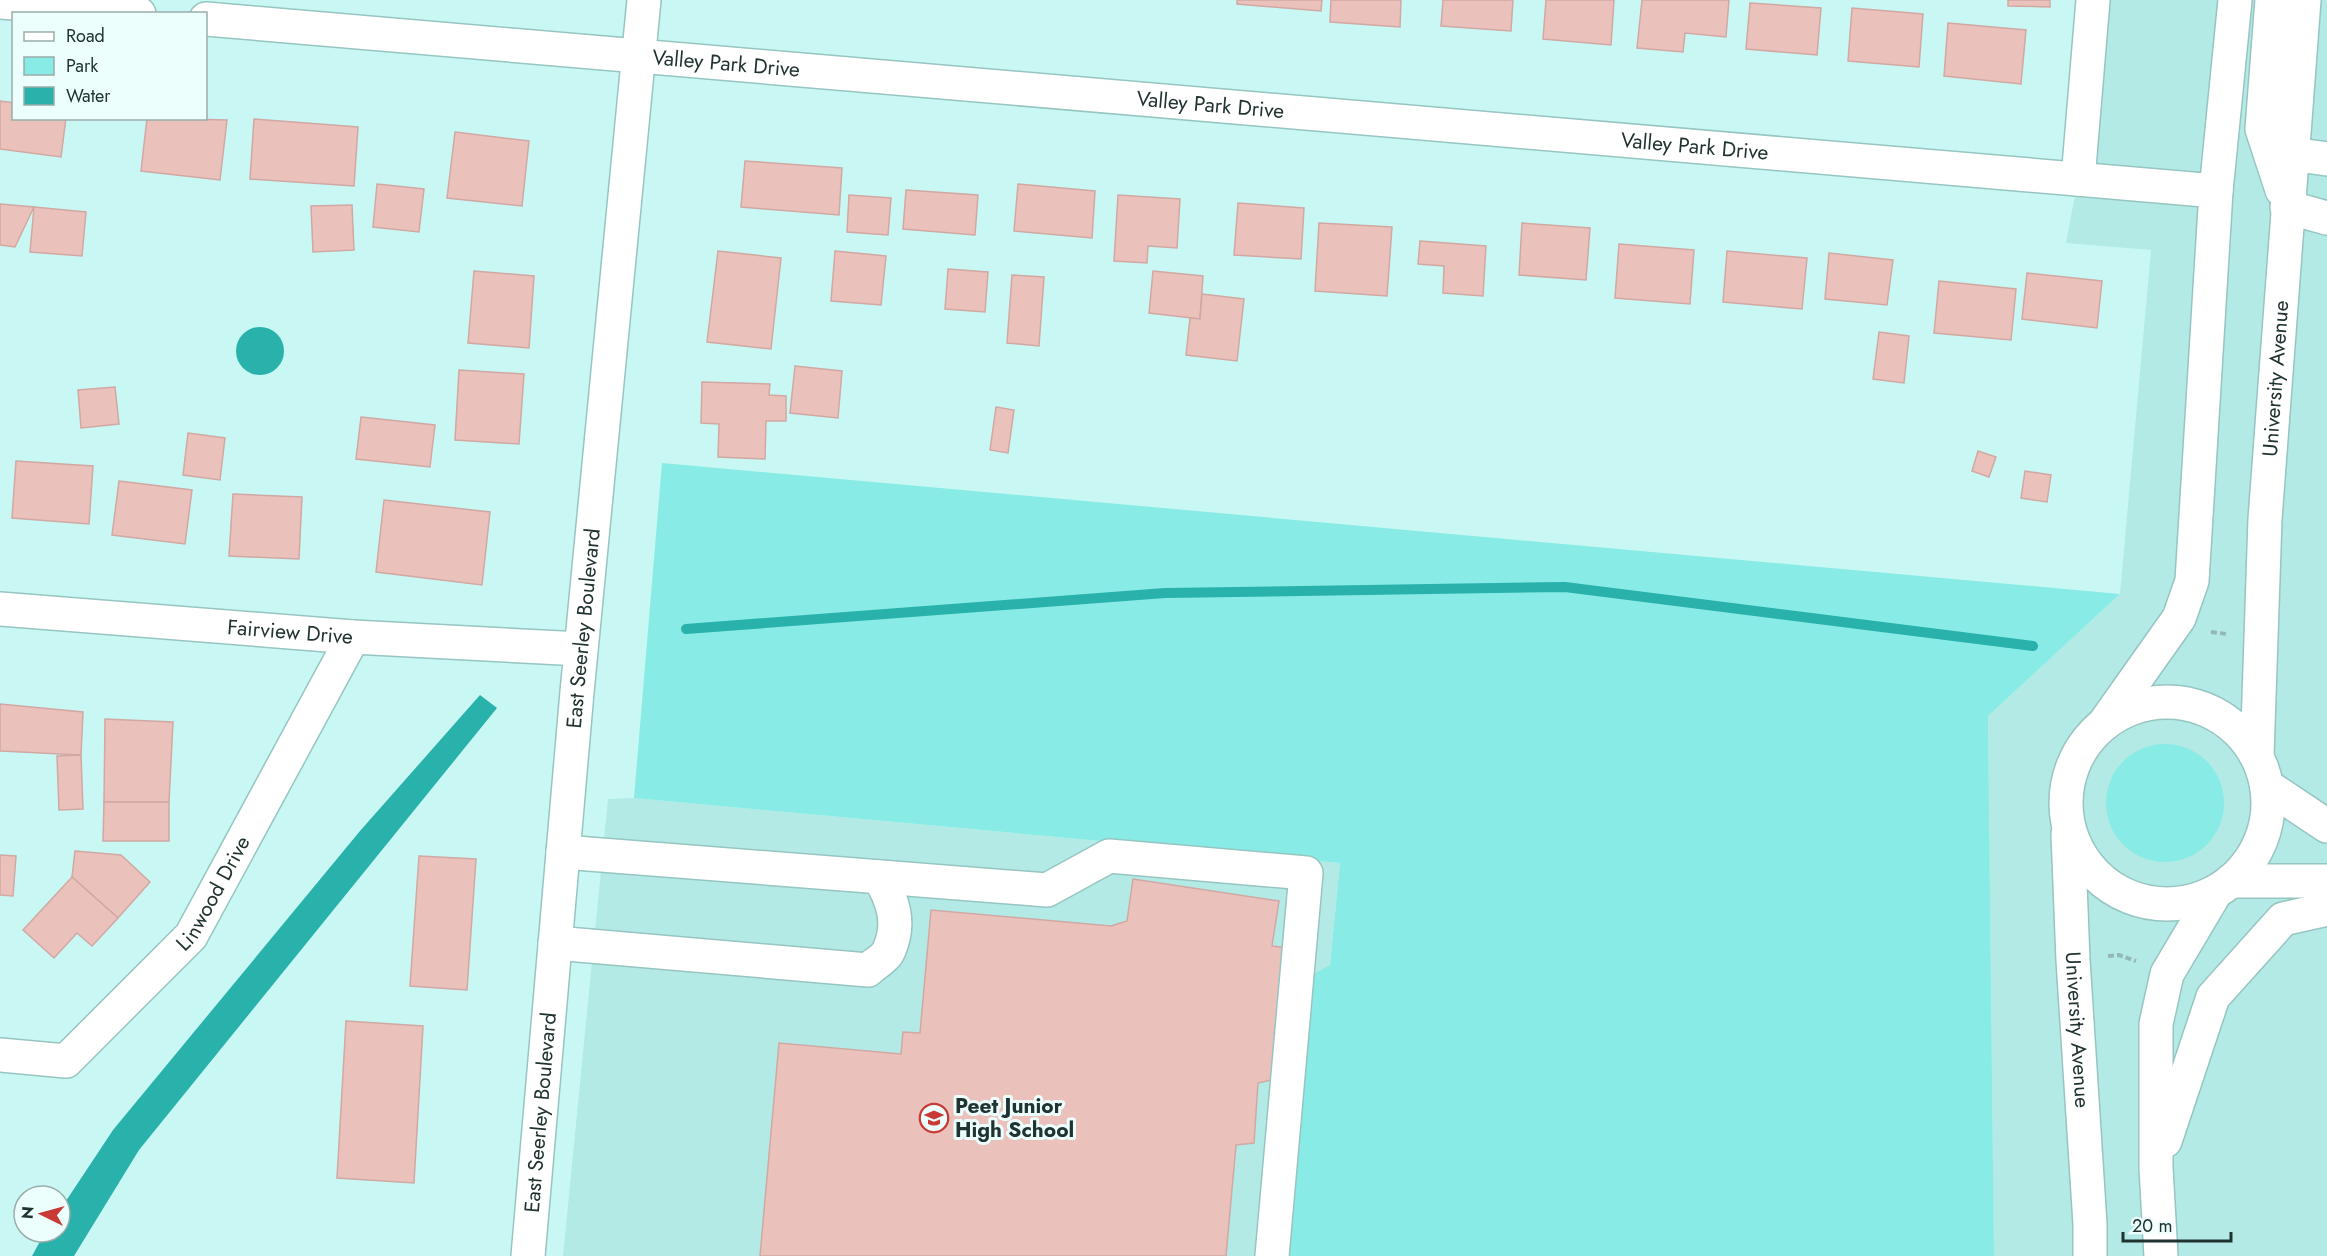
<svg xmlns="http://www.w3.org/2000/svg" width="2327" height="1256" viewBox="0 0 2327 1256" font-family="Jost,sans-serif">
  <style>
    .built { fill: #b3eae6 }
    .green { fill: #88ebe5 }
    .water { fill: #29b1ab }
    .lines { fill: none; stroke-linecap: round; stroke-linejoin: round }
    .stream { stroke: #29b1ab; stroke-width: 10 }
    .building { fill: #eac1bb; stroke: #d1a8a3; stroke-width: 1.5 }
    .minor-casing { stroke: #97c5c1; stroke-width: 36 }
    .major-casing { stroke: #97c5c1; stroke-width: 36 }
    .path { stroke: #93b9b6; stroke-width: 4; stroke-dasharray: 6 3; stroke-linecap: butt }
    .minor { stroke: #fff; stroke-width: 33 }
    .major { stroke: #fff; stroke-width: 33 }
    .labels { text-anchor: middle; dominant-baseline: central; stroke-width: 6; stroke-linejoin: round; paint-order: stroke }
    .street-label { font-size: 21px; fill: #203331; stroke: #ecfffd }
    .poi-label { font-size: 21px; font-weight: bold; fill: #203331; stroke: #ecfffd; text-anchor: start }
  </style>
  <rect width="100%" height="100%" fill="#c9f8f4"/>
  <g class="built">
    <polygon points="2093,0 2327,0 2327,1256 1994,1256 1988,716 2120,594 2151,250 2066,243 2078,179"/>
    <polygon points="634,798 1340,863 1330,965 1279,1256 563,1256 608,799"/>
  </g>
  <g class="green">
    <polygon points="662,463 2120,594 1988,716 1994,1256 1279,1256 1304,980 1330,965 1340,863 634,798"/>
    <circle cx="2165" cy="803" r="59"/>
  </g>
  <g class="water">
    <circle cx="260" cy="351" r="24"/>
    <polygon points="480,695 497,708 139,1150 74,1256 32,1256 45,1232 60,1232 60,1210 113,1130 360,831"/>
  </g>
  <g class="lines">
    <polyline class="stream" points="686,629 1165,593 1565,587 2033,646"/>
  </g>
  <g class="building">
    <polygon points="1237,0 1322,0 1321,11 1237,4"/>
    <polygon points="1331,0 1401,0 1400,27 1330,22"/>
    <polygon points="1443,0 1513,0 1511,31 1441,26"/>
    <polygon points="1546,0 1614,0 1611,45 1543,39"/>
    <polygon points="1642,0 1729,0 1726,37 1685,33 1683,52 1637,48"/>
    <polygon points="2008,0 2050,0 2050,7 2008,6"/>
    <polygon points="1750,3 1821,8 1817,55 1746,49"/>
    <polygon points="1852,8 1923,14 1919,67 1848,61"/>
    <polygon points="1948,23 2026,30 2021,84 1944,76"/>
    <polygon points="0,101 14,103 14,118 66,118 61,157 0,149"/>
    <polygon points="147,118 227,120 220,180 141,171"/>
    <polygon points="254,119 358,127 354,186 250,179"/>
    <polygon points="455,132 529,141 522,206 447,198"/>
    <polygon points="745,161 842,168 839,215 741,207"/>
    <polygon points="377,184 424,189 419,232 373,227"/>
    <polygon points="1018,184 1095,191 1092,238 1014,231"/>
    <polygon points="906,190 978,195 975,235 903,229"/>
    <polygon points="849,195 891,198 888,235 847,232"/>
    <polygon points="1118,195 1180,199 1177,248 1148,246 1147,263 1114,261"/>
    <polygon points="1238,203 1304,208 1301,259 1234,255"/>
    <polygon points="0,204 34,207 15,247 0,245"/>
    <polygon points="352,205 354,250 313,252 311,206"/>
    <polygon points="34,207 86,212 82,256 30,252"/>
    <polygon points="1319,223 1392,227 1387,296 1315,291"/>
    <polygon points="1522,223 1590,228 1586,280 1519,275"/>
    <polygon points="1420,241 1486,246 1483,296 1443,293 1444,266 1418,264"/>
    <polygon points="1619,244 1694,250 1690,304 1615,298"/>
    <polygon points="718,251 781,258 771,349 707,342"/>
    <polygon points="835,251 886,256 881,305 831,301"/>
    <polygon points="1727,251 1807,258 1802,309 1723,302"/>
    <polygon points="1829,253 1893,260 1887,305 1825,299"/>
    <polygon points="948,269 988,272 985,312 945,309"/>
    <polygon points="474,271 534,276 529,348 468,343"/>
    <polygon points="1153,271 1203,276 1200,319 1149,313"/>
    <polygon points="2027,273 2102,281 2097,328 2022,319"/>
    <polygon points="1012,275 1044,277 1039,346 1007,343"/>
    <polygon points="1939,281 2016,289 2011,340 1934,333"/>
    <polygon points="1202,294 1244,299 1237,361 1186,355 1190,318 1200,319"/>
    <polygon points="1879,332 1909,336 1904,383 1873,379"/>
    <polygon points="795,366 842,371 838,418 790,413"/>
    <polygon points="459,370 524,374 519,444 455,440"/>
    <polygon points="702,382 770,384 769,395 786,396 786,421 766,421 765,459 718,457 719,424 701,423"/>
    <polygon points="115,387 119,424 81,428 78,390"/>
    <polygon points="996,407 1014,410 1008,453 990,450"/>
    <polygon points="361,417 435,425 430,467 356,459"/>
    <polygon points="188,433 225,438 220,480 183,475"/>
    <polygon points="1978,451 1996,457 1989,477 1972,471"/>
    <polygon points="16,461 93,466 89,524 12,518"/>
    <polygon points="2025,471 2051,475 2047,502 2021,498"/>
    <polygon points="119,481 192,490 185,544 112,535"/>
    <polygon points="233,494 302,497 299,559 229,556"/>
    <polygon points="384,500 490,512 482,585 376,572"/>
    <polygon points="0,704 83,712 81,755 0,751"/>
    <polygon points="105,719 173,722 169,802 104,802"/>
    <polygon points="81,755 83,809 59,810 57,756"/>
    <polygon points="104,802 169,802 169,841 103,841"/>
    <polygon points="75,851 121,855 150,882 118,918 72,877"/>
    <polygon points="0,855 16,856 13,896 0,895"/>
    <polygon points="419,856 476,859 467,990 410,986"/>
    <polygon points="72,877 118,918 92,946 77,933 54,958 23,930"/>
    <polygon points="1133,879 1279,901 1272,946 1290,948 1271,1080 1258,1083 1254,1143 1236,1145 1226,1256 760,1256 779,1043 901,1054 903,1032 920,1033 931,910 1111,926 1127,921"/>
    <polygon points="346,1021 423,1026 414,1183 337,1178"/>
  </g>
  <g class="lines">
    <g class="minor-casing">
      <g id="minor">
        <polyline points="0,2 139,14"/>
        <path id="s1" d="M206,19L2216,191"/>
        <polyline points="2291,154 2327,159"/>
        <polyline points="2078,179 2093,0"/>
        <polyline points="2287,207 2327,218"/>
        <path id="s2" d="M0,609L353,637L581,649"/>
        <polyline points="2267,786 2327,826"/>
        <polyline points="563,852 1047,890 1109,856 1306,873 1272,1256"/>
        <polyline points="2231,881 2327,881"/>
        <path d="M555,943L868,970C874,964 886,958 889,950C901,923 893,900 879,877"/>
        <path id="s3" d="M0,1055L66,1061L191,936L353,637"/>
        <path id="s4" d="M528,1256L577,692L644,0"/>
      </g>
    </g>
    <g class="major-casing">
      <g id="major">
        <polyline points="2272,0 2262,129 2282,190"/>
        <circle cx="2167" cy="803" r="101"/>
        <polyline points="2104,724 2179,618 2192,581 2216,191 2235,0"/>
        <path id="s5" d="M2257,756L2265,519L2304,0"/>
        <path id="s6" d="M2068,834L2073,960L2090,1224V1256"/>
        <polyline points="2165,1141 2213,997 2283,919 2327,909"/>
        <polyline points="2161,1256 2156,1168 2156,1024 2167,974 2215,893"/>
      </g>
    </g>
    <g class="path">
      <polyline points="2211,632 2227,634"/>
      <polyline points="2108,956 2119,955 2136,961"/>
    </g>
    <use href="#minor" class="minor"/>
    <use href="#major" class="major"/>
  </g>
  <defs>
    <g id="school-ring" transform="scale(1.5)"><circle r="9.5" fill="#ecfffd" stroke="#c83a35" stroke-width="1.5"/><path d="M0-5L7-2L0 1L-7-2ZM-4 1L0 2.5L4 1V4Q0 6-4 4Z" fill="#c83a35"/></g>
  </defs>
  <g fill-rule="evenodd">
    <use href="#school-ring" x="934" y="1118"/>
  </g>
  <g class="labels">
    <g class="street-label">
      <text stroke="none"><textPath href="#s1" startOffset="522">Valley Park Drive</textPath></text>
      <text stroke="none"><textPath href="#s1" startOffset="1008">Valley Park Drive</textPath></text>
      <text stroke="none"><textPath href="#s1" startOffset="1494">Valley Park Drive</textPath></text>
      <text stroke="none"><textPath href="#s5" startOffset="378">University Avenue</textPath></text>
      <text stroke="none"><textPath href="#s4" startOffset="630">East Seerley Boulevard</textPath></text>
      <text stroke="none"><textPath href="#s2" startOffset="291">Fairview Drive</textPath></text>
      <text stroke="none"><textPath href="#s3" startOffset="291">Linwood Drive</textPath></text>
      <text stroke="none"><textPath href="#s6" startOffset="196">University Avenue</textPath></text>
      <text stroke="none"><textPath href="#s4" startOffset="144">East Seerley Boulevard</textPath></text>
    </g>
    <g class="poi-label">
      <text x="955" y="1106">Peet Junior<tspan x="955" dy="24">High School</tspan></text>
    </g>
  </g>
  <rect x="12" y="12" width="195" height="108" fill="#ecfffd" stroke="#9aadab" stroke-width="1.5"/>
  <rect x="24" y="32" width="30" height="9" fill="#ffffff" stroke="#9aadab" stroke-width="1.5"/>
  <text x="66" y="42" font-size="18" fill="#203331">Road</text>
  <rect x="24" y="57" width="30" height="18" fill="#88ebe5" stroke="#9aadab" stroke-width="1.5"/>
  <text x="66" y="72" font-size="18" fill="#203331">Park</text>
  <rect x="24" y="87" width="30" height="18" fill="#29b1ab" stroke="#9aadab" stroke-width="1.5"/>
  <text x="66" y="102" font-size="18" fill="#203331">Water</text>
  <g transform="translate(42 1214) rotate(275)"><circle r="28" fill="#ecfffd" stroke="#9aadab" stroke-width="1.5"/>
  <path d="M0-4.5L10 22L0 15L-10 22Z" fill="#c83a35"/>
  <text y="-9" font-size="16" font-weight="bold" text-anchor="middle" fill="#203331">N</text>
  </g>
  <path d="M2123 1232v9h108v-9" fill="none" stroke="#203331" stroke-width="3"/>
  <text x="2132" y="1232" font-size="18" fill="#203331" stroke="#ecfffd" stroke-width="4.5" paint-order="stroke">20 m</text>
</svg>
